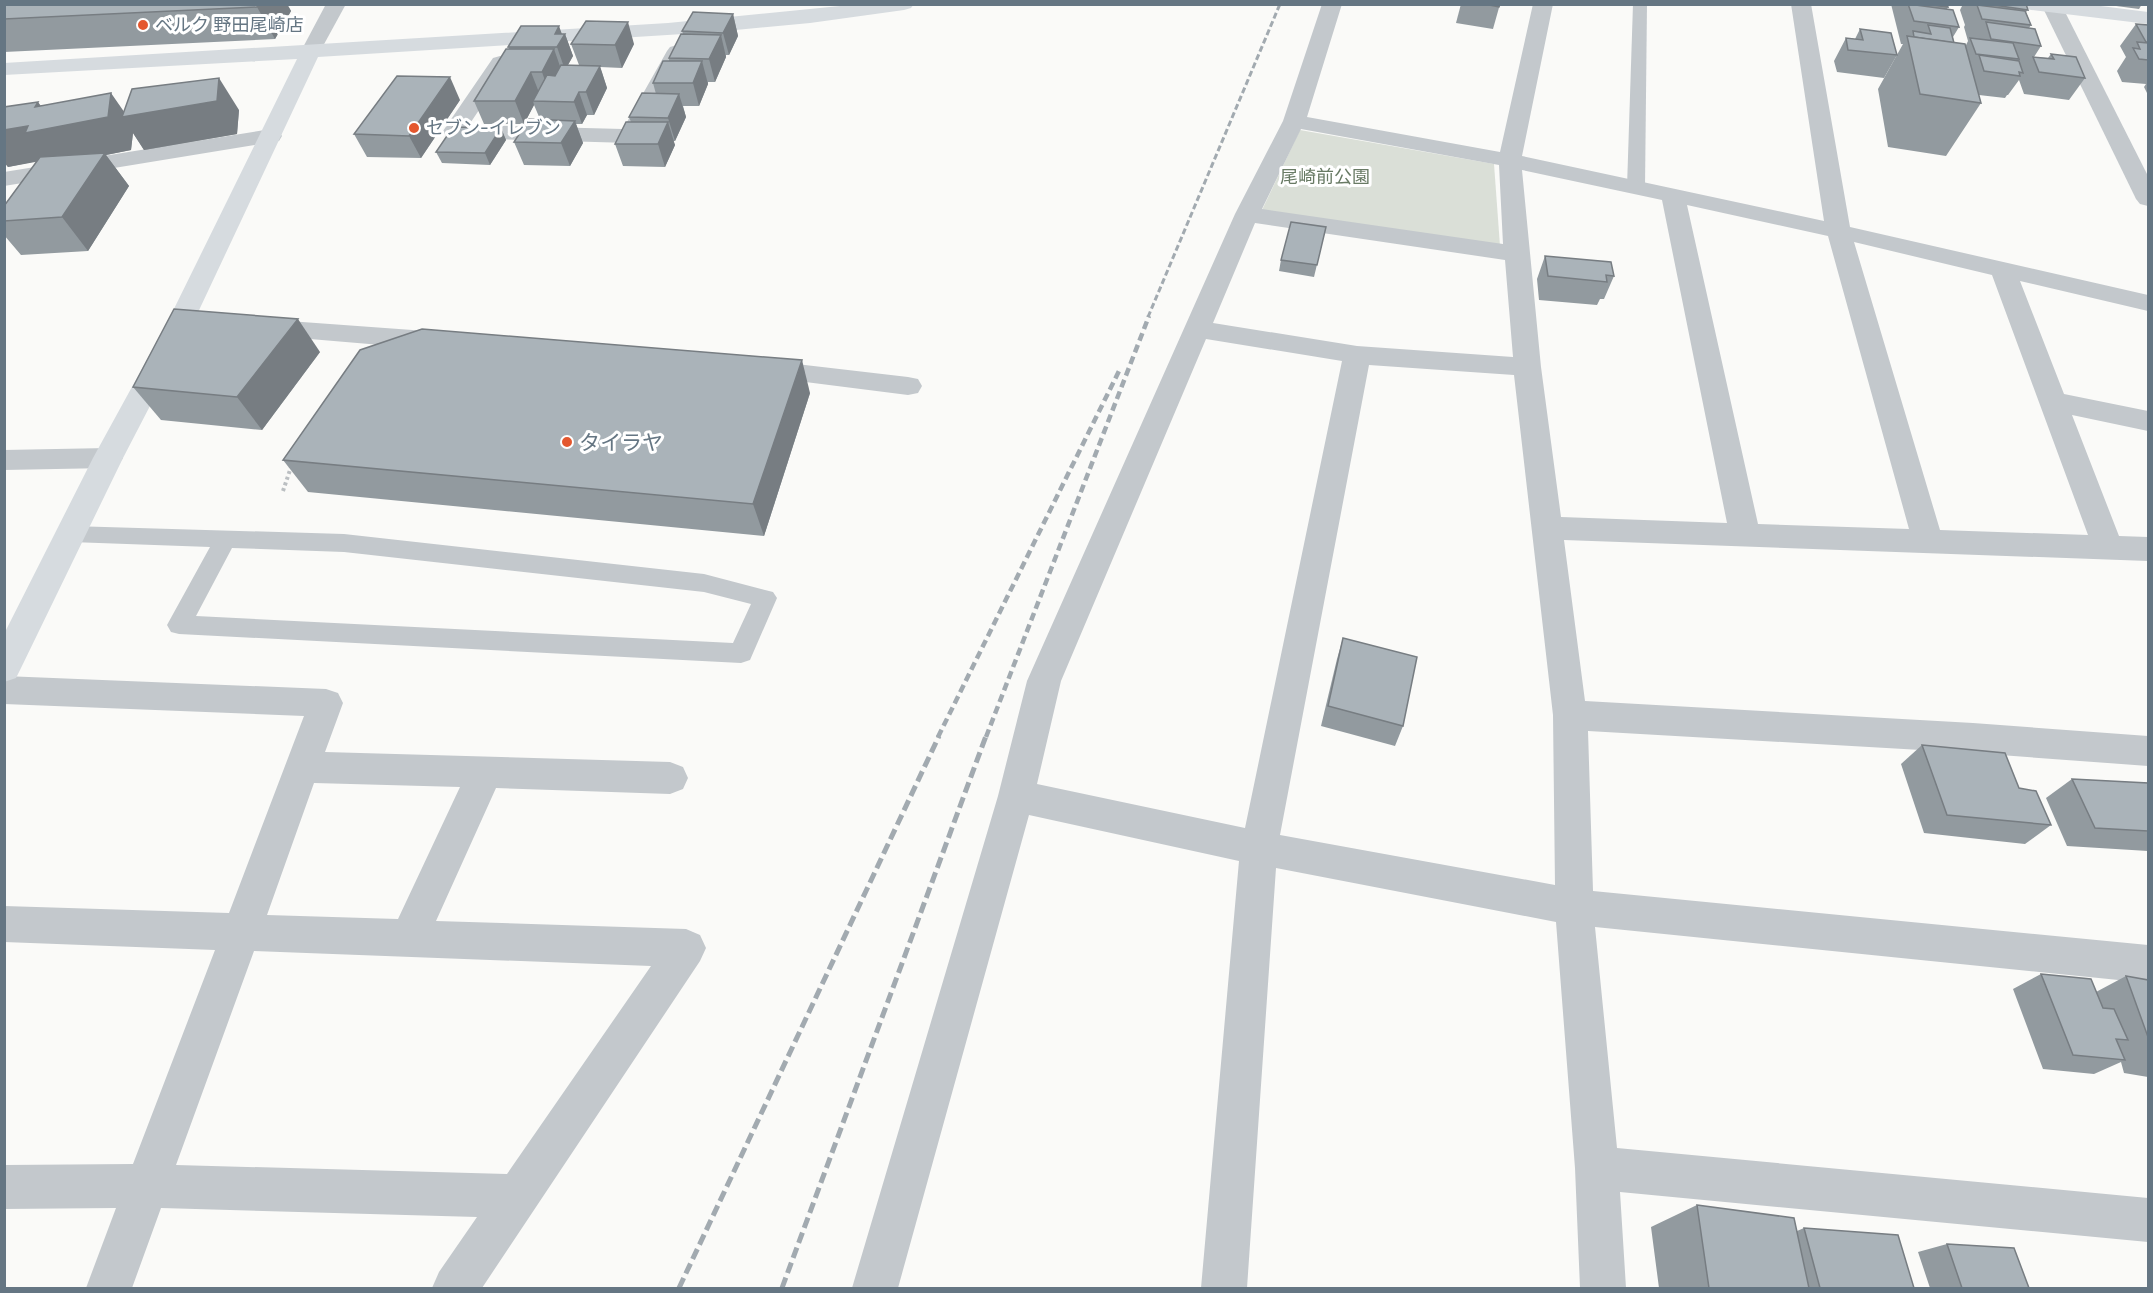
<svg xmlns="http://www.w3.org/2000/svg" width="2153" height="1293" viewBox="0 0 2153 1293" font-family="Rubik,'Noto Sans JP',sans-serif">
  <style>
    .green { fill: #dadfd7 }
    .lines { fill: none; stroke-linecap: round; stroke-linejoin: round }
    .path { stroke: #bbbfc2; stroke-width: 4; stroke-dasharray: 3 3; stroke-linecap: butt }
    .lane { fill: #c3c8cc; fill-rule: evenodd }
    .street { fill: #c3c8cc; fill-rule: evenodd }
    .secondary { fill: #d6dbdf; fill-rule: evenodd }
    .rail-far2 { stroke: #a2aab0; stroke-width: 3; stroke-dasharray: 6 3; stroke-linecap: butt }
    .rail-far1 { stroke: #a2aab0; stroke-width: 4.5; stroke-dasharray: 8 4.5; stroke-linecap: butt }
    .rail { stroke: #a2aab0; stroke-width: 5; stroke-dasharray: 11 5; stroke-linecap: butt }
    .wall { fill: #929a9f }
    .shaded-wall { fill: #777d82 }
    .building { fill: #aab3b9; stroke: #777d82; stroke-width: 1.5 }
    .poi-dot { fill: #e4572e; stroke: #fff; stroke-width: 2 }
    .labels { text-anchor: middle; dominant-baseline: central; stroke-width: 6; stroke-linejoin: round; paint-order: stroke }
    .far-poi-label { font-size: 18px; fill: #657683; stroke: #fff; text-anchor: start }
    .far-park-label { font-size: 18px; fill: #687a64; stroke: #fff }
    .poi-label { font-size: 21px; fill: #657683; stroke: #fff; text-anchor: start }
  </style>
  <rect width="100%" height="100%" fill="#fafaf8"/>
  <polygon class="green" points="1300,130 1494,164 1500,246 1262,210"/>
  <g class="lines">
    <polyline class="path" points="283,491 291,467"/>
    <g class="lane">
      <polygon points="1633,4 1647,4 1645,187 1642,191 1630,191 1627,187"/>
      <path d="M71,526L344,534L704,574L773,592L777,598L750,660L741,663L179,634L171,632L167,625L210,547L71,542L63,540L60,534L63,528ZM232,548L344,552L704,592L751,604L733,643L196,616Z"/>
    </g>
    <g class="street">
      <polygon points="326,4 346,4 317,57 310,59 303,57 300,53"/>
      <path d="M1322,4H1342L1307,117L1500,152L1533,4H1553L1522,156L1824,221L1791,4H1811L1850,227L2148,295V311L2020,281L2064,394L2148,411V431L2072,415L2119,536L2148,537V561L1564,540L1585,701L1973,723L2148,736V766L1973,753L1588,731L1593,891L2148,945V983L1595,927L1617,1148L2148,1198V1242L1620,1192L1626,1288H1580L1575,1168L1556,922L1276,868L1247,1288H1201L1239,861L1029,815L898,1288H852L998,796L1027,681L1235,214L1283,121ZM1301,129L1499,165L1503,244L1262,209ZM1522,170L1662,200L1727,523L1561,517L1541,367ZM1687,205L1828,236L1909,529L1758,524ZM1255,223L1505,260L1513,357L1357,346L1213,323ZM1854,242L1992,275L2088,535L1940,530ZM1206,339L1342,361L1245,828L1037,784L1061,681ZM1369,365L1514,375L1553,715L1555,885L1280,835Z"/>
      <polygon points="2041,4 2061,4 2148,176 2148,206 2140,204 2136,199"/>
      <polygon points="677,45 684,47 687,51 638,141 630,143 454,138 446,136 443,131 493,58 500,56 507,58 511,62 469,125 623,129 667,51 670,47"/>
      <polygon points="271,129 279,131 282,136 279,141 4,186 4,172"/>
      <polygon points="261,319 440,332 449,335 453,341 449,347 440,350 252,334 248,328 252,322"/>
      <polygon points="761,360 908,377 918,379 922,386 918,393 908,395 751,375 747,369 751,363"/>
      <polygon points="108,448 118,451 123,458 118,465 108,468 4,470 4,450"/>
      <path d="M4,676L326,689L338,693L343,703L325,752L670,762L683,767L688,778L683,789L670,794L496,788L436,921L686,929L700,935L706,948L700,961L482,1288H432L439,1272L477,1217L161,1208L132,1288H86L116,1208L4,1209V1165L133,1164L215,950L4,942V906L229,913L304,716L4,704ZM314,783L460,787L398,919L267,915ZM254,951L651,966L507,1174L176,1165Z"/>
    </g>
    <g class="secondary">
      <polygon points="860,4 914,4 911,8 904,10 810,23 715,32 318,57 193,323 123,458 21,668 16,678 4,682 4,634 93,458 167,323 297,59 4,75 4,63 668,23"/>
      <polygon points="2021,4 2085,4 2148,12 2148,24 2031,10 2024,8"/>
    </g>
    <polyline class="rail-far2" points="1148,317 1280,4"/>
    <g class="rail-far1">
      <polyline points="938,737 1119,371"/>
      <polyline points="986,737 1149,316"/>
    </g>
    <g class="rail">
      <polyline points="679,1288 939,736"/>
      <polyline points="782,1288 986,736"/>
    </g>
  </g>
  <g class="wall">
    <polygon points="4,4 287,4 291,11 275,39 4,52"/>
    <polygon points="1461,4 1500,4 1493,29 1456,23"/>
    <polygon points="1891,4 1947,4 1948,7 1947,9 1959,27 1953,37 1954,43 1966,45 1968,41 1964,27 1965,25 1960,10 1963,4 2026,4 2028,10 2026,12 2031,25 2029,28 2041,46 2034,57 2048,58 2051,54 2085,78 2069,100 2024,94 2019,80 2008,95 2007,95 2005,98 1979,95 1981,103 1946,156 1888,147 1878,89 1903,44 1901,44"/>
    <polygon points="2101,4 2142,4 2139,9"/>
    <polygon points="733,14 738,36 729,55 726,55 726,57 715,82 708,82 708,84 699,106 683,106 686,117 675,141 673,141 675,145 665,167 623,166 615,144 631,122 629,117 656,94 653,83 669,61 669,58 683,34 682,31"/>
    <polygon points="2136,24 2148,25 2148,95 2144,87 2146,84 2122,82 2117,71 2126,57 2120,46"/>
    <polygon points="1860,29 1897,55 1884,78 1837,72 1834,61 1846,38 1855,39"/>
    <polygon points="562,34 565,34 573,56 568,65 579,65 571,44 634,44 622,68 600,67 607,88 594,115 587,115 582,124 576,124 583,143 570,166 524,165 514,142 540,119 534,105 524,124 484,124 474,101 509,49 508,47"/>
    <polygon points="460,100 421,158 367,157 354,134"/>
    <polygon points="41,106 124,112 239,110 237,134 144,150 133,133 131,150 106,155 129,186 88,251 21,255 4,235 4,206 37,161 8,167 4,162 4,107"/>
    <polygon points="501,128 506,140 490,165 442,163 436,152"/>
    <polygon points="1326,227 1314,277 1279,271 1281,260"/>
    <polygon points="1545,256 1614,276 1604,299 1600,299 1597,305 1539,300 1537,279"/>
    <polygon points="320,352 262,430 161,420 133,387"/>
    <polygon points="810,393 764,536 308,492 283,460"/>
    <polygon points="1343,638 1403,726 1395,746 1321,726 1337,659"/>
    <polygon points="1922,745 2019,788 2051,825 2025,844 1924,833 1901,764"/>
    <polygon points="2072,779 2148,783 2148,851 2067,846 2046,798"/>
    <polygon points="2041,974 2096,992 2126,976 2148,980 2148,1077 2124,1073 2121,1062 2094,1074 2043,1069 2013,989"/>
    <polygon points="1697,1205 1797,1231 1804,1228 1914,1288 1659,1288 1651,1227"/>
    <polygon points="1947,1244 2029,1288 1930,1288 1918,1252"/>
  </g>
  <g class="shaded-wall">
    <polygon points="258,4 287,4 291,11 275,39 257,7"/>
    <polygon points="733,14 738,36 729,55 723,33"/>
    <polygon points="628,22 634,44 622,68 615,45"/>
    <polygon points="559,26 563,37 565,34 573,56 565,70 557,47 555,34"/>
    <polygon points="721,35 726,57 715,82 709,59"/>
    <polygon points="554,49 562,72 550,95 542,72"/>
    <polygon points="702,61 708,84 699,106 693,83"/>
    <polygon points="600,66 607,88 594,115 586,92"/>
    <polygon points="531,72 540,95 533,101 534,105 524,124 515,101"/>
    <polygon points="450,77 460,100 421,158 409,136"/>
    <polygon points="219,78 239,110 237,134 144,150 133,133 131,150 106,155 129,186 88,251 62,217 46,160 8,167 4,162 4,130 35,107 38,102 56,127 111,93 127,116"/>
    <polygon points="579,92 587,115 582,124 574,102"/>
    <polygon points="679,94 686,117 675,141 668,118"/>
    <polygon points="575,121 583,143 570,166 561,143"/>
    <polygon points="668,122 675,145 665,167 658,144"/>
    <polygon points="501,128 506,140 490,165 485,153"/>
    <polygon points="298,319 320,352 262,430 237,397"/>
    <polygon points="802,360 810,393 764,536 753,504"/>
  </g>
  <g class="building">
    <polygon points="4,4 258,4 257,7 4,19"/>
    <polygon points="1484,4 1500,4 1499,7"/>
    <polygon points="1908,4 1953,10 1959,27 1914,21"/>
    <polygon points="1924,4 1947,4 1948,7"/>
    <polygon points="1987,4 2026,4 2028,10"/>
    <polygon points="1977,5 2025,11 2031,25 1982,19"/>
    <polygon points="693,12 733,14 723,33 682,31"/>
    <polygon points="586,21 628,22 615,45 571,44"/>
    <polygon points="1986,22 2035,29 2041,46 1991,39"/>
    <polygon points="2136,24 2148,25 2148,42 2146,42"/>
    <polygon points="1928,25 1950,28 1954,43 1914,37 1913,31 1931,34"/>
    <polygon points="521,26 559,26 555,34 565,34 557,47 508,47"/>
    <polygon points="1860,29 1891,33 1897,55 1848,50 1846,38 1863,40"/>
    <polygon points="681,34 721,35 709,59 669,58"/>
    <polygon points="1907,36 1965,44 1981,103 1920,94"/>
    <polygon points="1970,38 2013,43 2019,59 1976,54"/>
    <polygon points="2137,42 2148,43 2148,60 2139,59 2133,48 2140,49"/>
    <polygon points="506,49 554,49 542,72 531,72 515,101 474,101"/>
    <polygon points="2051,54 2076,57 2085,78 2039,72 2033,57 2054,59"/>
    <polygon points="1979,55 2019,61 2023,73 2019,72 2020,76 1984,71"/>
    <polygon points="663,61 702,61 693,83 653,83"/>
    <polygon points="561,65 600,66 586,92 579,92 574,102 533,101 547,75 555,76"/>
    <polygon points="397,76 450,77 409,136 354,134"/>
    <polygon points="219,78 217,101 122,117 132,89"/>
    <polygon points="111,93 108,117 25,133 28,126 4,130 4,107 38,102 35,107"/>
    <polygon points="642,93 679,94 668,118 629,117"/>
    <polygon points="529,119 575,121 561,143 514,142"/>
    <polygon points="626,122 668,122 658,144 615,144"/>
    <polygon points="453,127 501,128 485,153 436,152"/>
    <polygon points="105,153 62,217 4,221 4,206 40,157"/>
    <polygon points="1291,222 1326,227 1317,265 1281,260"/>
    <polygon points="1545,256 1611,262 1614,276 1606,275 1607,282 1548,276"/>
    <polygon points="174,309 298,319 237,397 133,387"/>
    <polygon points="422,329 802,360 753,504 283,460 360,350"/>
    <polygon points="1343,638 1417,657 1403,726 1328,706"/>
    <polygon points="1922,745 2005,753 2019,788 2036,791 2051,825 1947,815"/>
    <polygon points="2072,779 2148,783 2148,831 2095,828"/>
    <polygon points="2041,974 2091,979 2103,1008 2114,1009 2128,1040 2116,1039 2125,1060 2073,1055"/>
    <polygon points="2126,976 2148,980 2148,1037"/>
    <polygon points="1697,1205 1794,1218 1809,1288 1709,1288"/>
    <polygon points="1804,1228 1898,1235 1914,1288 1820,1288"/>
    <polygon points="1947,1244 2014,1248 2029,1288 1962,1288"/>
  </g>
  <g class="poi-dot">
    <circle cx="143" cy="25" r="6"/>
    <circle cx="414" cy="128" r="6"/>
    <circle cx="567" cy="442" r="6"/>
  </g>
  <g class="labels">
    <g class="far-poi-label">
      <text x="155" y="25">ベルク 野田尾崎店</text>
      <text x="426" y="128">セブン-イレブン</text>
    </g>
    <g class="far-park-label">
      <text x="1325" y="177">尾崎前公園</text>
    </g>
    <g class="poi-label">
      <text x="579" y="442">タイラヤ</text>
    </g>
  </g>
  <rect width="2153" height="1293" fill="none" stroke="#657683" stroke-width="12"/>
</svg>
